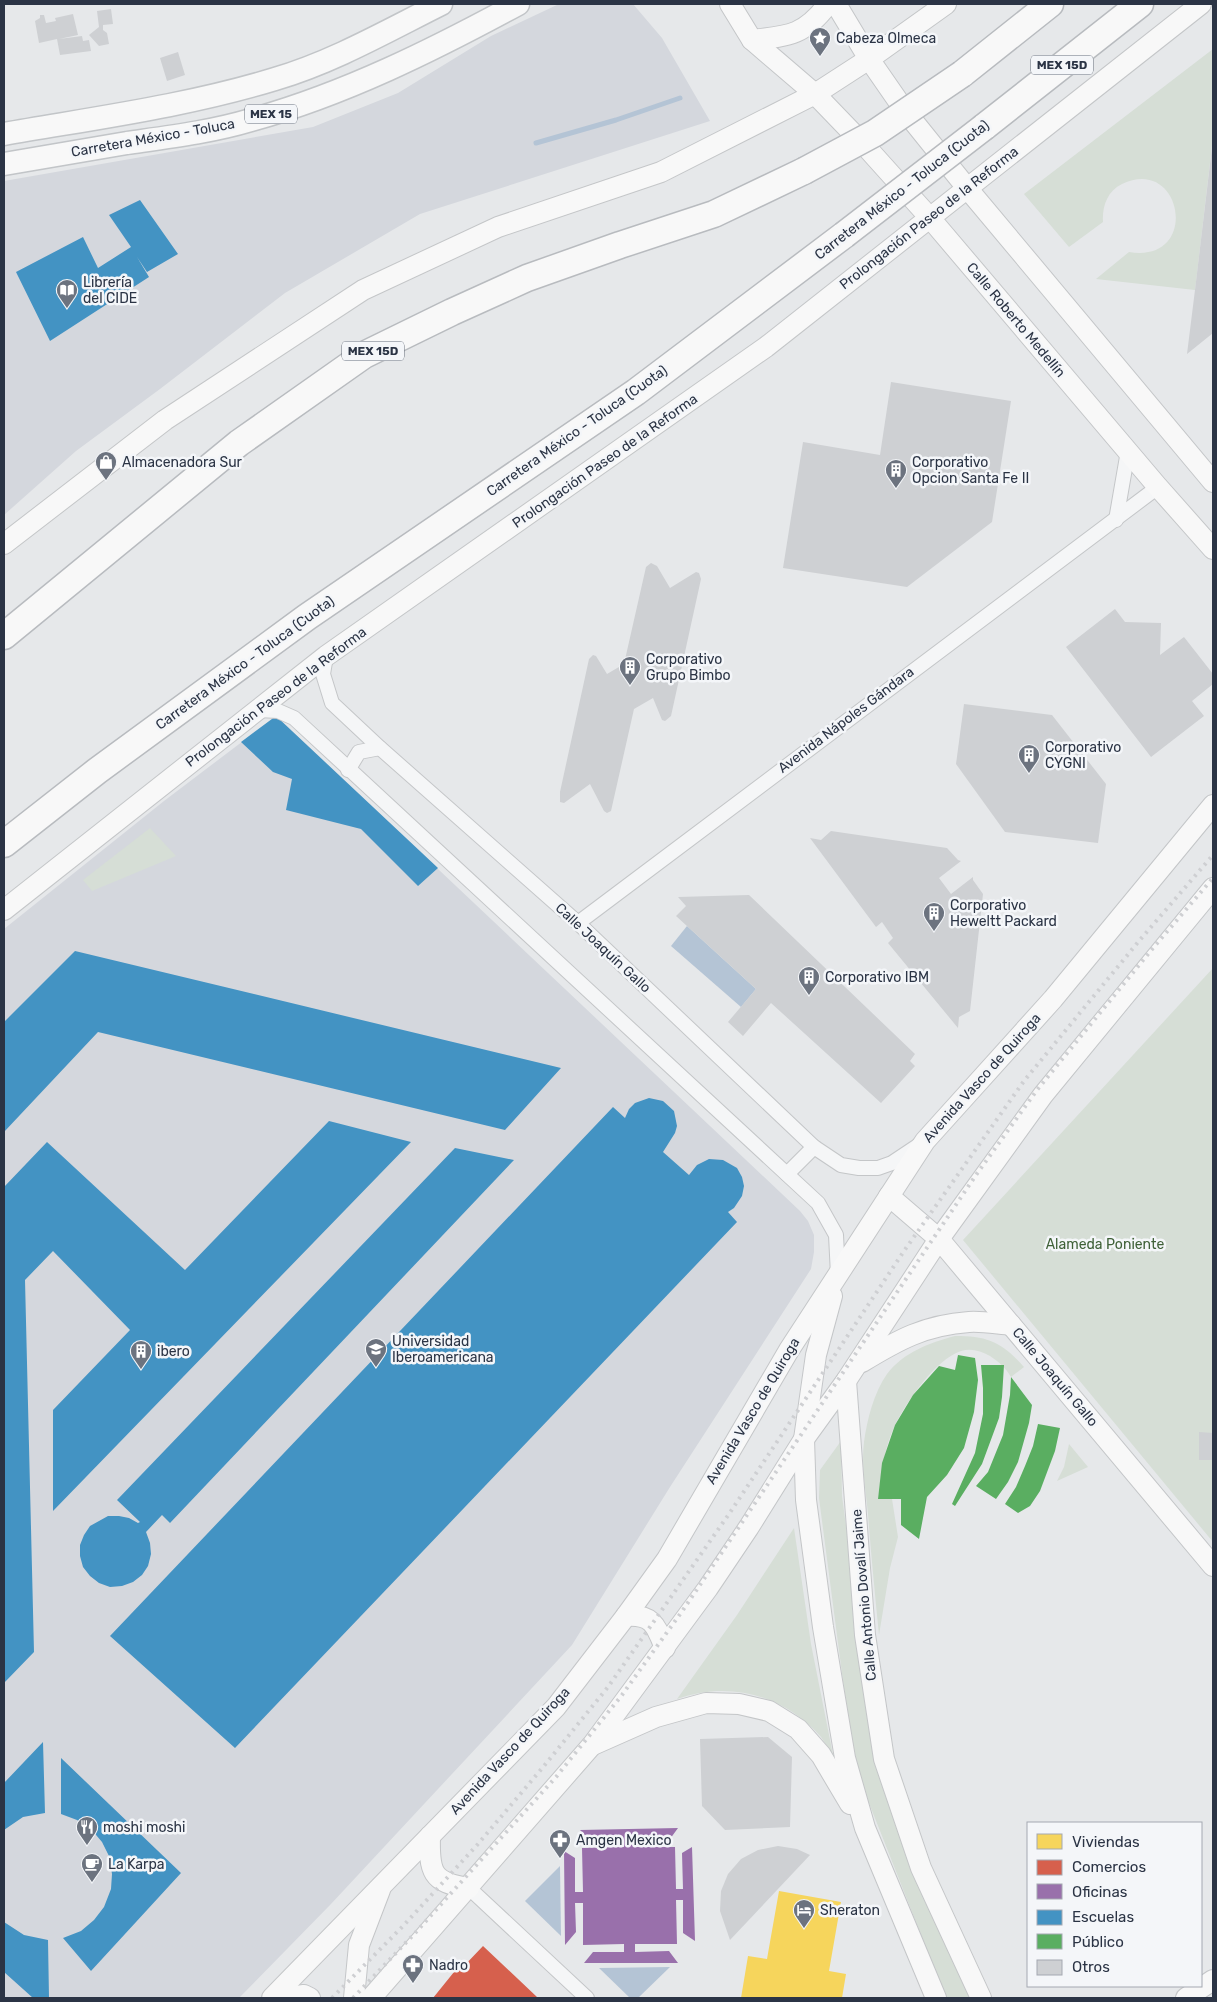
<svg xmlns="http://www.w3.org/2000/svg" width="1217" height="2002" viewBox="0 0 1217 2002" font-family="Rubik,sans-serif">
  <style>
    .built { fill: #d4d7dd }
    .green { fill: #d6ded6 }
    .water { fill: #b4c4d5 }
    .homes { fill: #f6d55c }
    .shops { fill: #d6604d }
    .offices { fill: #9970ab }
    .schools { fill: #4393c3 }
    .public { fill: #5aae61 }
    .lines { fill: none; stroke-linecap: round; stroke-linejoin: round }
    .stream { stroke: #b4c4d5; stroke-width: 5 }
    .building { fill: #ced0d3 }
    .street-casing { stroke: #c4c6c8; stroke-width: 16 }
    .secondary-casing { stroke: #c4c6c8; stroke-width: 22 }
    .primary-casing { stroke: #c2c5c8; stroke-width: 25 }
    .highway-casing { stroke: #b8bbbf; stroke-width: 29 }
    .street { stroke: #f5f6f7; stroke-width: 14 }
    .secondary { stroke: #f8f8f8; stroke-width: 20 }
    .primary { stroke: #f8f8f8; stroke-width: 22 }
    .highway { stroke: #f8f8f8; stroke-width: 26 }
    .rail { stroke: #cecfd2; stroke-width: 4; stroke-dasharray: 2.5 5; stroke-linecap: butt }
    .highway-bridge-casing { stroke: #b8bbbf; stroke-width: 29; stroke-linecap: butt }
    .highway-bridge { stroke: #f8f8f8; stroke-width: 26 }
    .labels { text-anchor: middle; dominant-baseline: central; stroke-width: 5; stroke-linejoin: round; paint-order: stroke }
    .shield { fill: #f4f6f9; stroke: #676e7b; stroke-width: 1 }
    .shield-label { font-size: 12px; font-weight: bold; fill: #2b3445 }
    .poi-label { font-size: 14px; fill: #2b3445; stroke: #f4f6f9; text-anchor: start }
    .street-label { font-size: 14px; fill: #2b3445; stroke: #f4f6f9 }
    .park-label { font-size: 14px; fill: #3f6138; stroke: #f4f6f9 }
  </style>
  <rect width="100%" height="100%" fill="#e6e8ea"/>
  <g class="built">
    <polygon points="559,4 633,4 662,38 710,121 420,214 285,293 160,389 76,451 4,515 4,181 313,127 398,93 491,36"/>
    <polygon points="276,716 800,1211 808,1221 814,1235 814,1252 811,1269 670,1487 572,1645 331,1904 239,1998 4,1998 4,929 164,801"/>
  </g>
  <g class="green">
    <path d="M1213,49V137L1195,290L1096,279L1129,252C1201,264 1183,155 1122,184C1107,191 1102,207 1103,222L1069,247L1024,194Z"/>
    <polygon points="150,828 176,856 92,891 83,880"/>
    <polygon points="1213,968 1213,1542 963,1240"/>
    <path d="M955,1336C988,1336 1002,1342 1024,1367L1011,1377C1005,1367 1000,1363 990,1356C981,1351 971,1348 961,1351C935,1360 907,1401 895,1425C884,1448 881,1474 878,1499H892L898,1537L890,1568L879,1635C875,1595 871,1554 868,1514C866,1491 861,1465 864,1442C867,1420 874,1392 887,1374C904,1352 929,1343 955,1336Z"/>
    <polygon points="841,1441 842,1496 877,1757 974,1998 946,1998 854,1765 819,1498 820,1470"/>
    <polygon points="1069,1444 1088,1467 1057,1481 1064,1467"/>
    <path d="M794,1528L811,1644L834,1760C830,1753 826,1744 821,1737C784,1695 729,1680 677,1699L737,1615Z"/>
  </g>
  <g class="water">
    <polygon points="687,926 756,989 741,1007 671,946"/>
    <polygon points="560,1866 561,1936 525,1901"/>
    <polygon points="670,1967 638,1998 630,1998 599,1968"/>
  </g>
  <polygon class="homes" points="779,1891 841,1902 829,1971 846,1974 842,1998 741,1998 748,1956 767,1959"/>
  <polygon class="shops" points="483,1946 537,1997 536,1998 433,1998 454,1972 463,1967"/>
  <polygon class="offices" points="678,1828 670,1839 635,1840 635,1847 675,1847 676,1889 683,1889 682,1853 692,1847 695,1941 683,1933 683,1900 676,1900 677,1944 635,1944 635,1952 669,1951 678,1963 584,1963 593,1952 624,1952 624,1944 583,1945 583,1903 575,1903 576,1932 565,1945 564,1851 575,1858 575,1892 583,1892 582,1848 624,1847 624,1840 589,1840 580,1830"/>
  <g class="schools">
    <polygon points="140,200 178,254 147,272 137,257 149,277 50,341 16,272 83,237 98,268 131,247 109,215"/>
    <polygon points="276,716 438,868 418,886 361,829 286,810 292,779 273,772 241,742"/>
    <polygon points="75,951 561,1068 505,1130 98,1032 4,1132 4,1022"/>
    <polygon points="649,1098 663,1101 674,1111 677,1126 675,1133 663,1152 689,1175 697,1165 709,1159 723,1160 737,1168 742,1177 744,1186 742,1196 734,1208 728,1212 737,1222 235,1748 110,1636 613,1107 625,1118 629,1109 635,1103"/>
    <polygon points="329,1121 411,1142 53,1511 53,1410 130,1330 53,1251 25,1280 34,1652 4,1683 4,1187 47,1142 185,1270"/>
    <polygon points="455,1148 514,1160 170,1523 162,1515 146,1532 150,1543 151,1554 148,1566 142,1575 133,1582 122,1586 110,1587 99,1583 90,1576 83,1567 80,1556 80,1545 84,1535 90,1526 108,1516 119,1516 129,1518 138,1523 140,1522 117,1500"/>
    <polygon points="43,1742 45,1813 23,1817 4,1830 4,1783"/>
    <polygon points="61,1758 181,1873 91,1971 63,1938 81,1931 94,1920 104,1907 111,1889 112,1874 109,1856 102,1842 91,1829 77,1820 61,1814"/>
    <polygon points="4,1922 24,1935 48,1940 49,1998 33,1998 4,1972"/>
  </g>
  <g class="public">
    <polygon points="958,1355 975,1358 978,1380 974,1412 964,1448 947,1475 927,1497 919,1539 901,1525 901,1499 878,1499 882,1463 895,1425 913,1395 939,1366 955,1370"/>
    <polygon points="981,1365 1004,1365 1002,1397 999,1418 982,1464 955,1506 952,1504 975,1453 983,1414 983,1388"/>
    <polygon points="1011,1377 1032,1405 1029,1423 1018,1462 1008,1482 996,1499 976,1486 988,1472 1003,1435 1010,1395"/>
    <polygon points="1038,1424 1060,1428 1055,1451 1040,1491 1030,1506 1018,1513 1005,1504 1016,1487 1025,1466 1033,1446"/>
  </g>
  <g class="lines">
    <polyline class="stream" points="536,143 616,120 680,98"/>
  </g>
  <g class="building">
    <polygon points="111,9 113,24 103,25 103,30 107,33 109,44 99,46 89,35 99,27 97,11"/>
    <polygon points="73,14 78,35 59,39 82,36 83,41 89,40 91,51 60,55 57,39 39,43 35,21 40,18 40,15 44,15 46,23 56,21 55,18"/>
    <polygon points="178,52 185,75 167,81 160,58"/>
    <polygon points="1212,147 1213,333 1187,354 1195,290"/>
    <polygon points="891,382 1011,401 992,522 907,587 783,568 803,442 880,455"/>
    <polygon points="651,563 657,566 670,588 696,572 699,573 701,579 671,716 665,721 662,720 653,698 634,709 611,811 607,813 604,811 590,784 564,803 560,802 560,792 589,659 593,655 596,656 607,674 624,664 646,567"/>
    <polygon points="1115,609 1125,622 1161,623 1160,655 1184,637 1213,674 1213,684 1192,701 1204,716 1151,757 1066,647"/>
    <polygon points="964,704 1052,715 1106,784 1098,843 1005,832 956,764"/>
    <polygon points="831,831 947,848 958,860 961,861 939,878 951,894 973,877 973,880 983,894 970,1011 959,1017 958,1028 888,943 893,938 882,922 876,927 810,838 821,840"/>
    <polygon points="749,895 915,1054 910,1061 915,1066 881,1103 771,1003 743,1036 728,1022 756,989 676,916 686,906 678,897"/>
    <polygon points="1199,1432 1213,1433 1213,1460 1199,1460"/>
    <polygon points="768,1737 792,1757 790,1827 725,1830 702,1806 700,1739"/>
    <polygon points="778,1846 797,1849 810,1855 730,1940 720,1911 721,1891 728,1874 741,1859 758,1850"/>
  </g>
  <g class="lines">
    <g class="street-casing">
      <g id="street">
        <polyline points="1116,520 1128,451"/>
        <polyline points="326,656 323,674 332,703 380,748 578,923 814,1147 841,1165 859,1168 878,1168 892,1163 919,1145"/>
        <polyline points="258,710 278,711 294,718 818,1203 836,1235 838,1275"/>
        <polyline points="348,770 359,752 380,748"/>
        <polyline points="578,923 1158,487"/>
        <polyline points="787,1174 814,1147"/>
        <polyline points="469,1888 587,1998"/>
      </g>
    </g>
    <g class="secondary-casing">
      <g id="secondary">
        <polyline points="730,4 752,40 815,94 868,149 930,218 1158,487 1213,549"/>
        <polyline points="836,4 869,59 905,111 967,188 1213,482"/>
        <path d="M752,40C789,36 805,35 828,4"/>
        <polyline points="4,544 165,420 363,290 498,227 661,172 815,94 869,59 946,4"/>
        <polyline points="4,910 326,656 766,347 1201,4"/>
        <polyline points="889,1196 939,1239 1213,1566"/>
        <polyline points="832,1296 816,1355 804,1439 806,1500 823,1627 845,1758 865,1828 936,1998"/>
        <path d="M862,1362C898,1340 925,1325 969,1322C982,1321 998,1324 1011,1325"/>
        <polyline points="846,1381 865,1635 884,1759 921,1868 981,1998"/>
        <path d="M626,1616C653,1614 656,1626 665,1648"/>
        <polyline points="595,1744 656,1717 706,1703 739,1704 769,1711 798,1729 821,1755 850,1804"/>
        <path d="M430,1836C429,1871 431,1883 469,1888"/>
        <polyline points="272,1998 556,1707 626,1616 667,1559 789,1350 925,1141 1053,999 1213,805"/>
        <polyline points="283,1998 304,1995 310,1998"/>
        <polyline points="354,1998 359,1945 380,1890"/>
        <polyline points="371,1998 593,1744 708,1588 749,1527 804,1439 846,1381 939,1239 1043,1095 1213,888"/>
        <polyline points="1186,1998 1213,1980"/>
      </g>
    </g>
    <g class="primary-casing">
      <g id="primary">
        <path d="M4,134C95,118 187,106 275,79C333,62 387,31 441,4"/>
        <path d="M4,164C45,157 86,150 127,143C169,137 211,132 251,120C345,94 433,50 518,4"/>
      </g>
    </g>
    <g class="highway-casing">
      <g id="highway">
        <polyline points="962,74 1050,4"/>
        <polyline points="984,127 1140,4"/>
        <polyline points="4,636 239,443 364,355 452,312 527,278 620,245 714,214 804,171"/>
        <polyline points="4,844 97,771 307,617 636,392 844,235"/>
      </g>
    </g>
    <use href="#street" class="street"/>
    <use href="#secondary" class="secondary"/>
    <use href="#primary" class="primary"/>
    <use href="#highway" class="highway"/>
    <g class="rail">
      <polyline points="332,1998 404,1925 478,1844 544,1766 608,1687 729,1514 904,1251 1024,1081 1139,941 1213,855"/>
      <polyline points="353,1998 416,1932 556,1777 622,1695 683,1610 976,1175 1037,1090 1153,948 1213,878"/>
    </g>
    <g class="highway-bridge-casing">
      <g id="highway-bridge">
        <polyline points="804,171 875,133 962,74"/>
        <polyline points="844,235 984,127"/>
      </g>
    </g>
    <use href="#highway-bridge" class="highway-bridge"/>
  </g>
  <defs>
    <g id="sight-pin" transform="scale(1.125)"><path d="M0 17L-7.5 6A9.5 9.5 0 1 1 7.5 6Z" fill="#6c737f" stroke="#f4f6f9"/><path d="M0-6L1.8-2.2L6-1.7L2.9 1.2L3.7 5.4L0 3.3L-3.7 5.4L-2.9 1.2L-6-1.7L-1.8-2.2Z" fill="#fff"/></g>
    <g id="library-pin" transform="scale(1.125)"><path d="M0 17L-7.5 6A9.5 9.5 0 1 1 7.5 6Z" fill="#6c737f" stroke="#f4f6f9"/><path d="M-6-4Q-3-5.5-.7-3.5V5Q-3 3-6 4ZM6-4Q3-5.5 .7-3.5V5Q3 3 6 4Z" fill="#fff"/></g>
    <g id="shop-pin" transform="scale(1.125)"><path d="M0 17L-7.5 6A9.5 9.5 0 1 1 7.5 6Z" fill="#6c737f" stroke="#f4f6f9"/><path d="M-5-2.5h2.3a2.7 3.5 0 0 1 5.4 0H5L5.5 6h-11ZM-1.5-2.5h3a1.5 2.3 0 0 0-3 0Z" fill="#fff"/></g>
    <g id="building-pin" transform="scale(1.125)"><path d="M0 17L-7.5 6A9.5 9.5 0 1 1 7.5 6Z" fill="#6c737f" stroke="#f4f6f9"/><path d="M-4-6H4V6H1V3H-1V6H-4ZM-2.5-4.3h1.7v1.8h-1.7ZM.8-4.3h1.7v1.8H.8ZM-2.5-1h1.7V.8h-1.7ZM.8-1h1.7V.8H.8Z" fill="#fff"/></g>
    <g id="university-pin" transform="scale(1.125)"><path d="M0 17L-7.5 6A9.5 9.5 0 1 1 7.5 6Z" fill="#6c737f" stroke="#f4f6f9"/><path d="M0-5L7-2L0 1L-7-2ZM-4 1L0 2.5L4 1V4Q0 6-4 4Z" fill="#fff"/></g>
    <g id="restaurant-pin" transform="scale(1.125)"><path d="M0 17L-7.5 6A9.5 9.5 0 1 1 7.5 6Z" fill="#6c737f" stroke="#f4f6f9"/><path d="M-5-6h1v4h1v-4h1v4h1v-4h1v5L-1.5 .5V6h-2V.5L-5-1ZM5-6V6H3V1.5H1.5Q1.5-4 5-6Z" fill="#fff"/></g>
    <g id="pharmacy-pin" transform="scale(1.125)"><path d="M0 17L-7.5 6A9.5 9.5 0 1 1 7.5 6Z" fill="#6c737f" stroke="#f4f6f9"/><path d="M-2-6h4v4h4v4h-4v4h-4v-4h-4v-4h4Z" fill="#fff"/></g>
    <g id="cafe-pin" transform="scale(1.125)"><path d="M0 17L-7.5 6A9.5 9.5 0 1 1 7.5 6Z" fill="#6c737f" stroke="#f4f6f9"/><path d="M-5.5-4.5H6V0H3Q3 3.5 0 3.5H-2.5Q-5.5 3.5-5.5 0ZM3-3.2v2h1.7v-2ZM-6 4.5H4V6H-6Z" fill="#fff"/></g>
    <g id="hotel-pin" transform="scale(1.125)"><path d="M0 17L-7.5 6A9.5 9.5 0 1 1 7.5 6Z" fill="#6c737f" stroke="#f4f6f9"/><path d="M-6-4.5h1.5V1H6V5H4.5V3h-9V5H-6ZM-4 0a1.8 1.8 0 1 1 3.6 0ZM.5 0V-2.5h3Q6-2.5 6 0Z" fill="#fff"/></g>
  </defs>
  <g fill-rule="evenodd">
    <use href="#sight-pin" x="820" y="38"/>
    <use href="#library-pin" x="67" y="290"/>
    <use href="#shop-pin" x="106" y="462"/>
    <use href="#building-pin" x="896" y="470"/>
    <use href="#building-pin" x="630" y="667"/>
    <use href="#building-pin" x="1029" y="755"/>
    <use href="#building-pin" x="934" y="913"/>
    <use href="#building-pin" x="809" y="977"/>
    <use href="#university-pin" x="376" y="1349"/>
    <use href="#building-pin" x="141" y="1351"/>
    <use href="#restaurant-pin" x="87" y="1827"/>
    <use href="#pharmacy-pin" x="560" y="1840"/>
    <use href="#cafe-pin" x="92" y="1864"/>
    <use href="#hotel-pin" x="804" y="1910"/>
    <use href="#pharmacy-pin" x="413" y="1965"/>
  </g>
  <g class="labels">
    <g class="shield">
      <rect x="1031" y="55.5" width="62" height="19" rx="4"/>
      <rect x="245" y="104.5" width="52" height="19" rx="4"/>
      <rect x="342" y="341.5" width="62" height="19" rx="4"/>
    </g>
    <g class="shield-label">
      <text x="1062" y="65">MEX 15D</text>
      <text x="271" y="114">MEX 15</text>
      <text x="373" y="351">MEX 15D</text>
    </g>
    <g class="poi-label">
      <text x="836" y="38">Cabeza Olmeca</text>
      <text x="83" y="282">Librería<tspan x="83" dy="16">del CIDE</tspan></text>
      <text x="122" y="462">Almacenadora Sur</text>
      <text x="912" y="462">Corporativo<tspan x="912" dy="16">Opcion Santa Fe II</tspan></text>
      <text x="646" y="659">Corporativo<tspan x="646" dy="16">Grupo Bimbo</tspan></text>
      <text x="1045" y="747">Corporativo<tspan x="1045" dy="16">CYGNI</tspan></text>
      <text x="950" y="905">Corporativo<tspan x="950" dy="16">Heweltt Packard</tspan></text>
      <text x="825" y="977">Corporativo IBM</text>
      <text x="392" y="1341">Universidad<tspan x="392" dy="16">Iberoamericana</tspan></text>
      <text x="157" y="1351">ibero</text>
      <text x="103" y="1827">moshi moshi</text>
      <text x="576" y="1840">Amgen Mexico</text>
      <text x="108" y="1864">La Karpa</text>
      <text x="820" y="1910">Sheraton</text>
      <text x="429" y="1965">Nadro</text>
    </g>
    <g class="street-label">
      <text transform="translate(153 138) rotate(-10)">Carretera México - Toluca</text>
      <text transform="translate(902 190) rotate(-38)">Carretera México - Toluca (Cuota)</text>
      <text transform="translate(929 218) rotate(-38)">Prolongación Paseo de la Reforma</text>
      <text transform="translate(1016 320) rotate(50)">Calle Roberto Medellín</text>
      <text transform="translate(577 431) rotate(-35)">Carretera México - Toluca (Cuota)</text>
      <text transform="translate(605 461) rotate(-35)">Prolongación Paseo de la Reforma</text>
      <text transform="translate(245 663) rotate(-36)">Carretera México - Toluca (Cuota)</text>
      <text transform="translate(276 697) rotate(-37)">Prolongación Paseo de la Reforma</text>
      <text transform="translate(846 720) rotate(-37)">Avenida Nápoles Gándara</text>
      <text transform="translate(603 948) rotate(43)">Calle Joaquín Gallo</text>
      <text transform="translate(982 1078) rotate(-48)">Avenida Vasco de Quiroga</text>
      <text transform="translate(1055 1377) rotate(50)">Calle Joaquín Gallo</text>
      <text transform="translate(753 1411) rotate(-59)">Avenida Vasco de Quiroga</text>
      <text transform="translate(864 1595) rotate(-95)">Calle Antonio Dovalí Jaime</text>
      <text transform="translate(510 1751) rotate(-47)">Avenida Vasco de Quiroga</text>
    </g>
    <g class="park-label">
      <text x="1105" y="1244">Alameda Poniente</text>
    </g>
  </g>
  <rect width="1217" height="2002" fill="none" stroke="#2b3445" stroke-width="10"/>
  <rect x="1027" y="1822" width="175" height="165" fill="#f4f6f9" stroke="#a4a8b1"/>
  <rect x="1037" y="1834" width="25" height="15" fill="#f6d55c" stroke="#a4a8b1"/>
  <text x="1072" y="1847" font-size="15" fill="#2b3445">Viviendas</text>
  <rect x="1037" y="1860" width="25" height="15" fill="#d6604d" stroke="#a4a8b1"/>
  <text x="1072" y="1872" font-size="15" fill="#2b3445">Comercios</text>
  <rect x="1037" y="1884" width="25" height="15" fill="#9970ab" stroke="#a4a8b1"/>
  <text x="1072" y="1897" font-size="15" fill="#2b3445">Oficinas</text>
  <rect x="1037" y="1910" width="25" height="15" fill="#4393c3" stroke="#a4a8b1"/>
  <text x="1072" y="1922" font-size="15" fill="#2b3445">Escuelas</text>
  <rect x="1037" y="1934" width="25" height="15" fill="#5aae61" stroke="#a4a8b1"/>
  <text x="1072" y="1947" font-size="15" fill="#2b3445">Público</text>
  <rect x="1037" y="1960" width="25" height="15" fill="#ced0d3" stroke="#a4a8b1"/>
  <text x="1072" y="1972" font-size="15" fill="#2b3445">Otros</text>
</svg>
